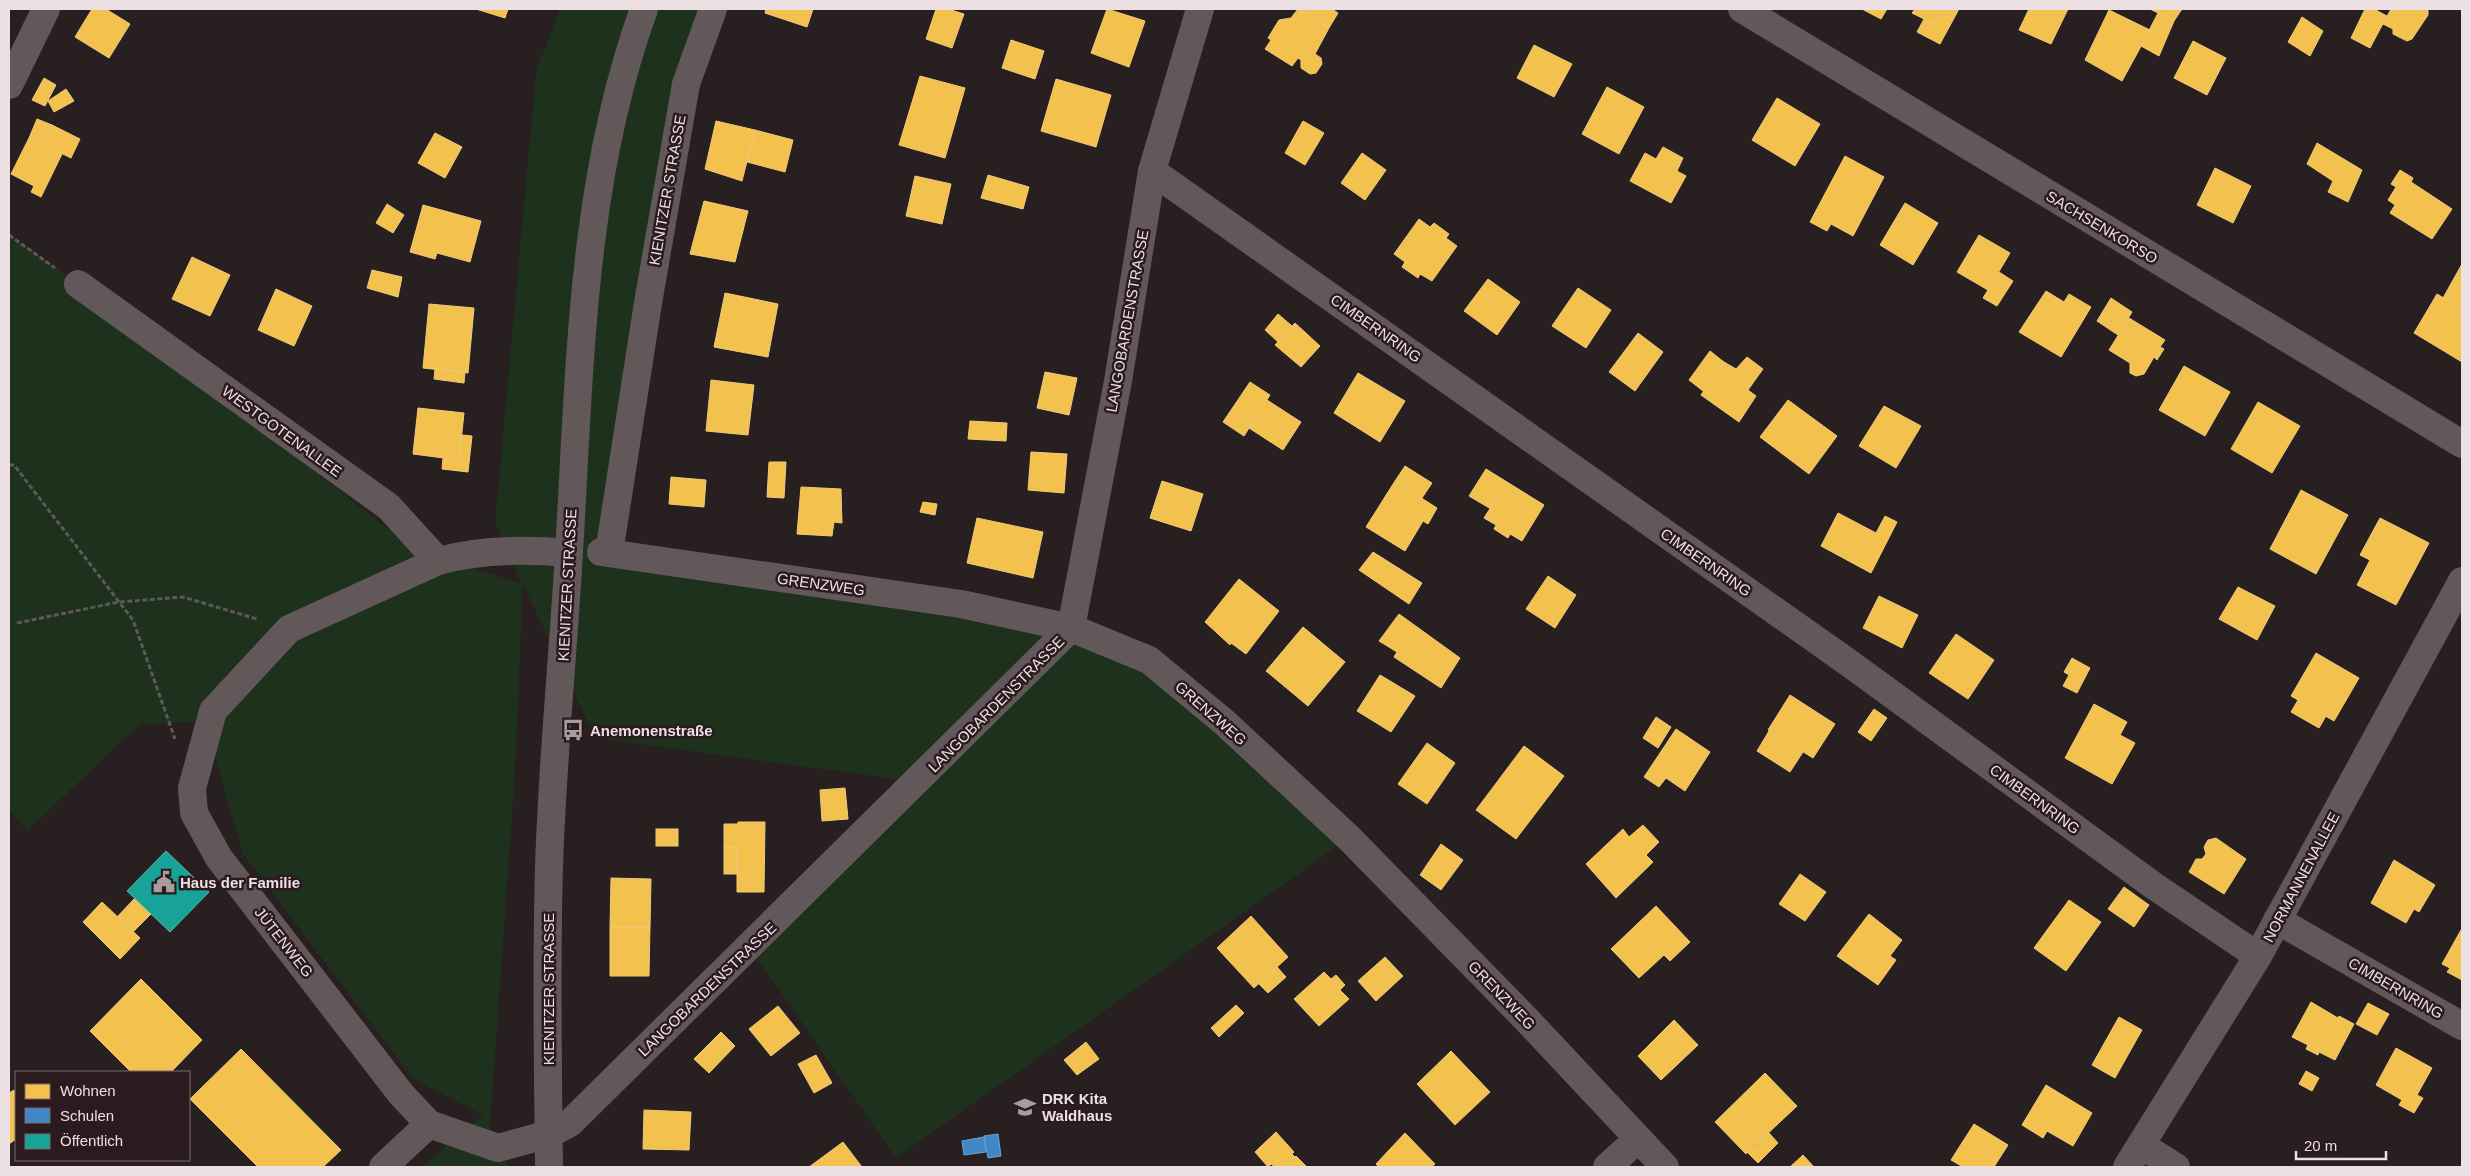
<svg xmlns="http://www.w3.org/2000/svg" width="2471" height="1176" viewBox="0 0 2471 1176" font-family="Helvetica,sans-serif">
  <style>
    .green { fill: #1e311d }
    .homes { fill: #f2c14e; stroke: #f0ca7a }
    .schools { fill: #3f88c5; stroke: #73a2ce }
    .public { fill: #17a398; stroke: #57b5ae }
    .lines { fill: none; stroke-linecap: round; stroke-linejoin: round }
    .path { stroke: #5f5859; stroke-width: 3; stroke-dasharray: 5 2.5; stroke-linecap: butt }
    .minor { stroke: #62585a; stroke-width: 28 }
    .labels { text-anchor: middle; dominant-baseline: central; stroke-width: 5; stroke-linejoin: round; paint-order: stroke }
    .street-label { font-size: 15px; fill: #ece0e2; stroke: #2c1b1e }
    .poi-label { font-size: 15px; font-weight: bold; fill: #ece0e2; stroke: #2c1b1e; text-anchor: start }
  </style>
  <rect width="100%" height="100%" fill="#281f21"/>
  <polygon class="green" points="560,9 713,9 609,553 961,604 1149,660 1349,838 896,1158 750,948 917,782 595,738 523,584 515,772 490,1126 508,1167 422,1167 483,1115 414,1080 243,854 205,722 140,724 27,831 9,810 9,235 78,284 376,520 432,555 522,584 495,523 536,72"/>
  <g class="homes">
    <polygon points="92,9 106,9 130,24 109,58 75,37"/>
    <polygon points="476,9 508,9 505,18"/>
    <polygon points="766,9 813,9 807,27 765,13"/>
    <polygon points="936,9 948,9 964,14 952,48 926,39"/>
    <polygon points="1107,9 1145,21 1129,67 1091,53"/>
    <polygon points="1298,9 1329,28 1315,54 1321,58 1322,64 1316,73 1310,74 1301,68 1301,60 1298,58 1292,66 1265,49 1271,40 1268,38 1279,20 1291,18"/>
    <polygon points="1298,9 1332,9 1338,13 1329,28"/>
    <polygon points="1862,9 1887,9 1881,19"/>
    <polygon points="1915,9 1941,9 1934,24 1912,13"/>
    <polygon points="1941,9 1959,9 1940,44 1917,32 1924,19 1934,24"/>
    <polygon points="2029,9 2068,9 2051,44 2019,30"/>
    <polygon points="2150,9 2182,9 2174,21"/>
    <polygon points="2365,9 2374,9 2387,16 2370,48 2351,38"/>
    <polygon points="2391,9 2428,9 2428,15 2412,39 2407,41 2393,34 2393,29 2383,24"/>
    <polygon points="2109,10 2150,30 2122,81 2085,60"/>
    <polygon points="2158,13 2174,21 2159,56 2141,46"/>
    <polygon points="2302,17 2323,31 2310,56 2288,42"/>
    <polygon points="1011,40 1044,51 1035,79 1002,68"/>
    <polygon points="2193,41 2226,58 2207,95 2174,78"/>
    <polygon points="1534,45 1572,64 1554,97 1517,78"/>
    <polygon points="920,76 965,88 945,158 899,145"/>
    <polygon points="44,78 56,85 45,106 32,100"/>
    <polygon points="1056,79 1111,95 1096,147 1041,131"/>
    <polygon points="1607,87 1644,107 1619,154 1582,134"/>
    <polygon points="66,89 74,101 54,112 48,101"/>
    <polygon points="1777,98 1820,124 1795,166 1752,140"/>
    <polygon points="37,119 52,125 42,144 29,138"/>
    <polygon points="716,121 755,130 742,181 705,169"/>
    <polygon points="1303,121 1324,133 1305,165 1285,153"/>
    <polygon points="52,125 80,139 71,158 42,144"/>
    <polygon points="755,130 793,140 785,172 747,162"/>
    <polygon points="435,133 462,147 445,178 418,163"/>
    <polygon points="29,138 62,154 41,197 31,192 34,186 11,174"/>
    <polygon points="2317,143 2362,170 2348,202 2328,192 2333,181 2307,164"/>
    <polygon points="1663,147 1683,158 1677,171 1686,176 1671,203 1630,181 1645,153 1656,159"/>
    <polygon points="1362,153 1386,170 1365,200 1341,183"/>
    <polygon points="1845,156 1884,177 1853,236 1831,224 1827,231 1810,222"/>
    <polygon points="2215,168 2251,186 2233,223 2197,205"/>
    <polygon points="2400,170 2413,178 2411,182 2452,209 2432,239 2390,213 2395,205 2388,200 2396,187 2391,184"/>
    <polygon points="988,175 1029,187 1023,209 981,198"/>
    <polygon points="915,176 951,184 942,224 906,216"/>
    <polygon points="704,201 748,211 735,262 690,254"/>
    <polygon points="1905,203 1938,223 1913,265 1880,245"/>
    <polygon points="387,204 404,215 393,233 376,223"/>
    <polygon points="423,205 481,221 470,262 437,253 435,259 410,252"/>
    <polygon points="1419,219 1430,227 1434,223 1449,234 1446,238 1457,246 1432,281 1420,274 1418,278 1402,267 1405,262 1394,254"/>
    <polygon points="1979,235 2010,253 1988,290 1957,272"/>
    <polygon points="192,257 230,275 210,316 172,299"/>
    <polygon points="2462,264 2462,309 2443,298"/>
    <polygon points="372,270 402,277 398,297 367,288"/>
    <polygon points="1999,272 2013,281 1997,306 1983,298"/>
    <polygon points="1488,279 1520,302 1497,335 1464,311"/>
    <polygon points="1578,288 1611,310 1586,348 1552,326"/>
    <polygon points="276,289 312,306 294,346 258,330"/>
    <polygon points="2046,291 2064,302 2069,294 2091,307 2061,357 2019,332"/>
    <polygon points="725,293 778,304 768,357 714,347"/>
    <polygon points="2437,294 2462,309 2462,362 2414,333"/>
    <polygon points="2111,298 2132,312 2118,335 2097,321"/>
    <polygon points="429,304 474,308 468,373 423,368"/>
    <polygon points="1278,314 1292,326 1278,342 1265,330"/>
    <polygon points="2129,318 2165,340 2160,347 2164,349 2157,360 2154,357 2144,374 2136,376 2130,373 2130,363 2109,350"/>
    <polygon points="1295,323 1320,346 1301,367 1275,345"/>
    <polygon points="1638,333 1663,352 1635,391 1609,372"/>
    <polygon points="1710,351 1724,362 1703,391 1689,380"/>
    <polygon points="1747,357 1763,369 1748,390 1756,396 1739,422 1701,395 1724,362 1736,369"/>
    <polygon points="2184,366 2230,392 2205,436 2159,410"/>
    <polygon points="435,369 465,372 464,383 434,379"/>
    <polygon points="1045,372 1077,378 1069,415 1037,408"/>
    <polygon points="1358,373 1405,401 1380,442 1334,413"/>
    <polygon points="711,380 754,385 748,435 706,431"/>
    <polygon points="1250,382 1270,395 1244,436 1223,422"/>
    <polygon points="1267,400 1301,422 1283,450 1249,428"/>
    <polygon points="1788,400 1837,436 1809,474 1760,437"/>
    <polygon points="2258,402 2300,426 2272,473 2231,449"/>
    <polygon points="1884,406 1921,426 1896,468 1859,446"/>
    <polygon points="418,408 464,413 459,460 413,454"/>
    <polygon points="970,421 1007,423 1006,441 968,439"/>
    <polygon points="462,435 472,436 468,472 442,469 443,458 459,460"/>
    <polygon points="1031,452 1067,454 1064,493 1028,490"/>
    <polygon points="769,462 786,462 784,498 767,497"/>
    <polygon points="1405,466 1432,483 1422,498 1395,481"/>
    <polygon points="1486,469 1507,482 1491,509 1469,496"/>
    <polygon points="671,477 706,480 704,507 669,504"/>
    <polygon points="1162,481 1203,494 1191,531 1150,518"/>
    <polygon points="1395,481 1437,508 1428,524 1423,521 1405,551 1366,527"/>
    <polygon points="1507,482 1544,505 1522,541 1510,534 1508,538 1494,529 1496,525 1484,518"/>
    <polygon points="801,487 841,489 842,523 834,522 832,536 797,534"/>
    <polygon points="2301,490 2348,515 2316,574 2270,549"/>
    <polygon points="923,502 937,504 935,515 920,512"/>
    <polygon points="1838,513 1876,533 1885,516 1897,522 1871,573 1821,546"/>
    <polygon points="977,518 1043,532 1033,578 967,563"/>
    <polygon points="2380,518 2429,543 2396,605 2357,585 2370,560 2360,555"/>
    <polygon points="1373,552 1422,583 1409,604 1359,570"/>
    <polygon points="1548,576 1576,595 1555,628 1526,609"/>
    <polygon points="1239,579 1279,611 1246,654 1231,643 1230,645 1205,622"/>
    <polygon points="2238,587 2275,606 2257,640 2219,619"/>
    <polygon points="1879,596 1918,615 1902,648 1863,628"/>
    <polygon points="1399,614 1460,658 1441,688 1394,657 1397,652 1379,641"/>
    <polygon points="1303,627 1345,662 1308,706 1266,671"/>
    <polygon points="1956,634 1994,660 1968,699 1929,673"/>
    <polygon points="2316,653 2359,678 2334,721 2291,696"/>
    <polygon points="2072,658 2090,668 2077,693 2063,686 2069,675 2064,672"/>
    <polygon points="1380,675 1415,696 1391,732 1357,711"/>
    <polygon points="1790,695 1835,724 1813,758 1768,730"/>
    <polygon points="2298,700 2326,716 2319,728 2291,712"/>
    <polygon points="2094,704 2127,722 2120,735 2135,743 2112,784 2065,758"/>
    <polygon points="1874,709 1887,718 1871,741 1858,732"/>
    <polygon points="1656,717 1671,727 1658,748 1643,738"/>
    <polygon points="1676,729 1710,752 1685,791 1666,778 1659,787 1644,777"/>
    <polygon points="1769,731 1803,752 1790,772 1757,751"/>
    <polygon points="1427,743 1455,763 1427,804 1398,784"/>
    <polygon points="1524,746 1564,776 1516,839 1476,810"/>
    <polygon points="845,788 848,819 822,821 820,790"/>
    <polygon points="738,822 765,822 764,892 737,892 737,848 724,848 724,824 738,824"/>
    <polygon points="1643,825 1659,842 1646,855 1653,862 1616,898 1586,864 1623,829 1629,837"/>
    <rect x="656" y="829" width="22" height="17"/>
    <polygon points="2216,838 2246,859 2224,894 2189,872 2196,859 2202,859 2206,854 2204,847 2208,840"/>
    <polygon points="1441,844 1463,860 1441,890 1420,875"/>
    <rect x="724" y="848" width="13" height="26"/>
    <polygon points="2394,860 2435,885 2419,912 2414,909 2406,923 2371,903"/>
    <polygon points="1800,874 1826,892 1805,921 1779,904"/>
    <polygon points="611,878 651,879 650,927 610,927"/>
    <polygon points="2124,887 2149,905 2134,927 2108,909"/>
    <polygon points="135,898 151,914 133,932 117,917"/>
    <polygon points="2069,900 2101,922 2066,971 2034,948"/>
    <polygon points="102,902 140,938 120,959 83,922"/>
    <polygon points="1656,906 1690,942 1670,961 1664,955 1639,978 1611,949"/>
    <polygon points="1869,914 1902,940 1890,956 1896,960 1878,985 1837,956"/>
    <polygon points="1251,916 1288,957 1254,988 1217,948"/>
    <polygon points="610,927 650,927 649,976 610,976"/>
    <polygon points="2461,930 2462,931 2462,980 2447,972 2450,968 2442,964"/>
    <polygon points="1385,957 1403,976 1376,1001 1358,981"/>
    <polygon points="1277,967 1286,977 1268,993 1259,984"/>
    <polygon points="1324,972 1331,979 1336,975 1345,985 1340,990 1349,999 1319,1026 1294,999"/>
    <polygon points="141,979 202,1040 171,1072 131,1072 90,1031"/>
    <polygon points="2311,1002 2338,1018 2339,1016 2354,1024 2335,1060 2319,1052 2318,1055 2306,1049 2308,1045 2292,1037"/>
    <polygon points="2368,1003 2389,1014 2377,1035 2356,1024"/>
    <polygon points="1236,1005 1244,1013 1219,1037 1211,1028"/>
    <polygon points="778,1006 800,1033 771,1056 749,1029"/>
    <polygon points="2119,1017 2142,1030 2115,1078 2092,1065"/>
    <polygon points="1674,1020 1698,1045 1661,1080 1638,1056"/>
    <polygon points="721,1032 735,1046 709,1073 694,1059"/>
    <polygon points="1086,1042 1099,1059 1077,1075 1064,1060"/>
    <polygon points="2396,1048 2432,1068 2417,1095 2423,1098 2414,1113 2399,1105 2402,1100 2376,1085"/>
    <polygon points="241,1049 341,1150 323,1167 258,1167 190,1099"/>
    <polygon points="1451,1051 1490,1092 1455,1125 1417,1084"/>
    <polygon points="816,1055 832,1083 814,1093 798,1064"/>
    <polygon points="2306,1071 2319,1078 2312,1091 2299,1084"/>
    <polygon points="1765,1073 1797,1106 1746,1154 1715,1122"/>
    <polygon points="2046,1085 2092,1113 2073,1146 2047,1131 2043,1138 2022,1125"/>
    <polygon points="14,1090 16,1094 16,1114 9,1118 9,1093"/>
    <polygon points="644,1110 691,1112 689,1150 643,1149"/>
    <polygon points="16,1114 16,1139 9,1144 9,1118"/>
    <polygon points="1974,1124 2008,1145 1994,1167 1963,1167 1951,1160"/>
    <polygon points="1276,1132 1294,1152 1292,1154 1295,1157 1284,1167 1275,1167 1271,1164 1268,1167 1255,1152"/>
    <polygon points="1405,1133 1435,1164 1431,1167 1379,1167 1376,1164"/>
    <polygon points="1769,1133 1778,1143 1758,1163 1748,1153"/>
    <polygon points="843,1142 862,1167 809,1167"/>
    <polygon points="1803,1155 1814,1167 1790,1167"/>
    <polygon points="1296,1156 1307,1167 1284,1167 1295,1157"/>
  </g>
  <g class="schools">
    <polygon points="998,1134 1001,1156 988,1158 984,1136"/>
    <polygon points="984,1137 986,1152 964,1155 962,1141"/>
  </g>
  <polygon class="public" points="166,851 209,892 170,932 127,891"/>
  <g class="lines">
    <g class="path">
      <polyline points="9,235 55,268"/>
      <polyline points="9,465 14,465 133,620 175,739"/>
      <polyline points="17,623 119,602 183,597 257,619"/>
    </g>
    <g class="minor">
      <polyline points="1742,9 2462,444"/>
      <polyline points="9,85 46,9"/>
      <polyline points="1152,171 1849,663 2154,886 2258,956"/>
      <path d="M78,284L389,507L438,561C481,549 525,549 569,553"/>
      <polyline points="601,552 961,604 1071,628 1149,660 1224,722 1349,838 1526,1019 1665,1167"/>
      <polyline points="609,553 648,303 686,84 713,9"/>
      <polyline points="438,561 289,629 213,711 192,788 194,813 219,858 401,1094 429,1124 498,1148 549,1134 570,1123 1071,628 1118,381 1152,171 1200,9"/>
      <polyline points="2277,920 2462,1026"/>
      <polyline points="2141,1145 2176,1167"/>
      <polyline points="383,1167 429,1124"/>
      <path d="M549,1167C548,1068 546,968 549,868C552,763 563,658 569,552C580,370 581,182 644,9"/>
      <polyline points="1607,1167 1637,1140"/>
      <polyline points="2127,1167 2258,956 2462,581"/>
    </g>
  </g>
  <defs>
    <g id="bus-bare" transform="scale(1.725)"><path d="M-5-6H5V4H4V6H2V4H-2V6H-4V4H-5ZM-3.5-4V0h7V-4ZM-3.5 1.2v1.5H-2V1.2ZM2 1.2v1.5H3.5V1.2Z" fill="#a79c9e" stroke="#2c1b1e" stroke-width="2.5" paint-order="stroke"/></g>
    <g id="civic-bare" transform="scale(1.725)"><path d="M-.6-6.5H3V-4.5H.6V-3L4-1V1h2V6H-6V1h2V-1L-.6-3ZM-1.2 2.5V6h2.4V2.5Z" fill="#a79c9e" stroke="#2c1b1e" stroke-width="2.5" paint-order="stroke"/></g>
    <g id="school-bare" transform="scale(1.725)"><path d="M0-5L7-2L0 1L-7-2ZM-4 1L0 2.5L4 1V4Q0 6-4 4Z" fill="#a79c9e" stroke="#2c1b1e" stroke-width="2.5" paint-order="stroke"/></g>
  </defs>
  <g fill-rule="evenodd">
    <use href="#bus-bare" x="573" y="730"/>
    <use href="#civic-bare" x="164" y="882"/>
    <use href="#school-bare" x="1025" y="1107"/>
  </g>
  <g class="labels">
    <g class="street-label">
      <text transform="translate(667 190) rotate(-80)">KIENITZER STRASSE</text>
      <text transform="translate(2102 227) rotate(31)">SACHSENKORSO</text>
      <text transform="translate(1127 321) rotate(-80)">LANGOBARDENSTRASSE</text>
      <text transform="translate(1376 328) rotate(35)">CIMBERNRING</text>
      <text transform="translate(282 431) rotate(36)">WESTGOTENALLEE</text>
      <text transform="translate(1706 562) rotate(35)">CIMBERNRING</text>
      <text transform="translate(821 584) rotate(8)">GRENZWEG</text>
      <text transform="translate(567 585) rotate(-87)">KIENITZER STRASSE</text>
      <text transform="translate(996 704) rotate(-45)">LANGOBARDENSTRASSE</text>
      <text transform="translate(1211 713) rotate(41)">GRENZWEG</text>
      <text transform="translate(2035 799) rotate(36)">CIMBERNRING</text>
      <text transform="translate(2301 877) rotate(-62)">NORMANNENALLEE</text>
      <text transform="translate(284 942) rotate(52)">JÜTENWEG</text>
      <text transform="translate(2396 988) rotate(30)">CIMBERNRING</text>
      <text transform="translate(548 989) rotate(-90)">KIENITZER STRASSE</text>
      <text transform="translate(707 989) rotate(-44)">LANGOBARDENSTRASSE</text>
      <text transform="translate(1502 995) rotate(46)">GRENZWEG</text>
    </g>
    <g class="poi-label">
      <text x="590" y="730">Anemonenstraße</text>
      <text x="180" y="882">Haus der Familie</text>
      <text x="1042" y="1098">DRK Kita<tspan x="1042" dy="17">Waldhaus</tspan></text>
    </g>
  </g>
  <rect width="2471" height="1176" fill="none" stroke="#ece0e2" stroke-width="20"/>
  <rect x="15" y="1071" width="175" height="90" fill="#2c1b1e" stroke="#796a6c"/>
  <rect x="25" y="1084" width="25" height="15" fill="#f2c14e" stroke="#796a6c"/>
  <text x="60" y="1096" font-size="15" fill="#ece0e2">Wohnen</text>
  <rect x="25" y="1108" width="25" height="15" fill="#3f88c5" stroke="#796a6c"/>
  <text x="60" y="1121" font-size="15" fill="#ece0e2">Schulen</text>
  <rect x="25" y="1134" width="25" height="15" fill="#17a398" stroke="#796a6c"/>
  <text x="60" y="1146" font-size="15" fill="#ece0e2">Öffentlich</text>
  <path d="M2296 1151v8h90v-8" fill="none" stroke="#ece0e2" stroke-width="2.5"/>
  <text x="2304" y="1151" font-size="15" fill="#ece0e2" stroke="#2c1b1e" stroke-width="4" paint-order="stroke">20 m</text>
</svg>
